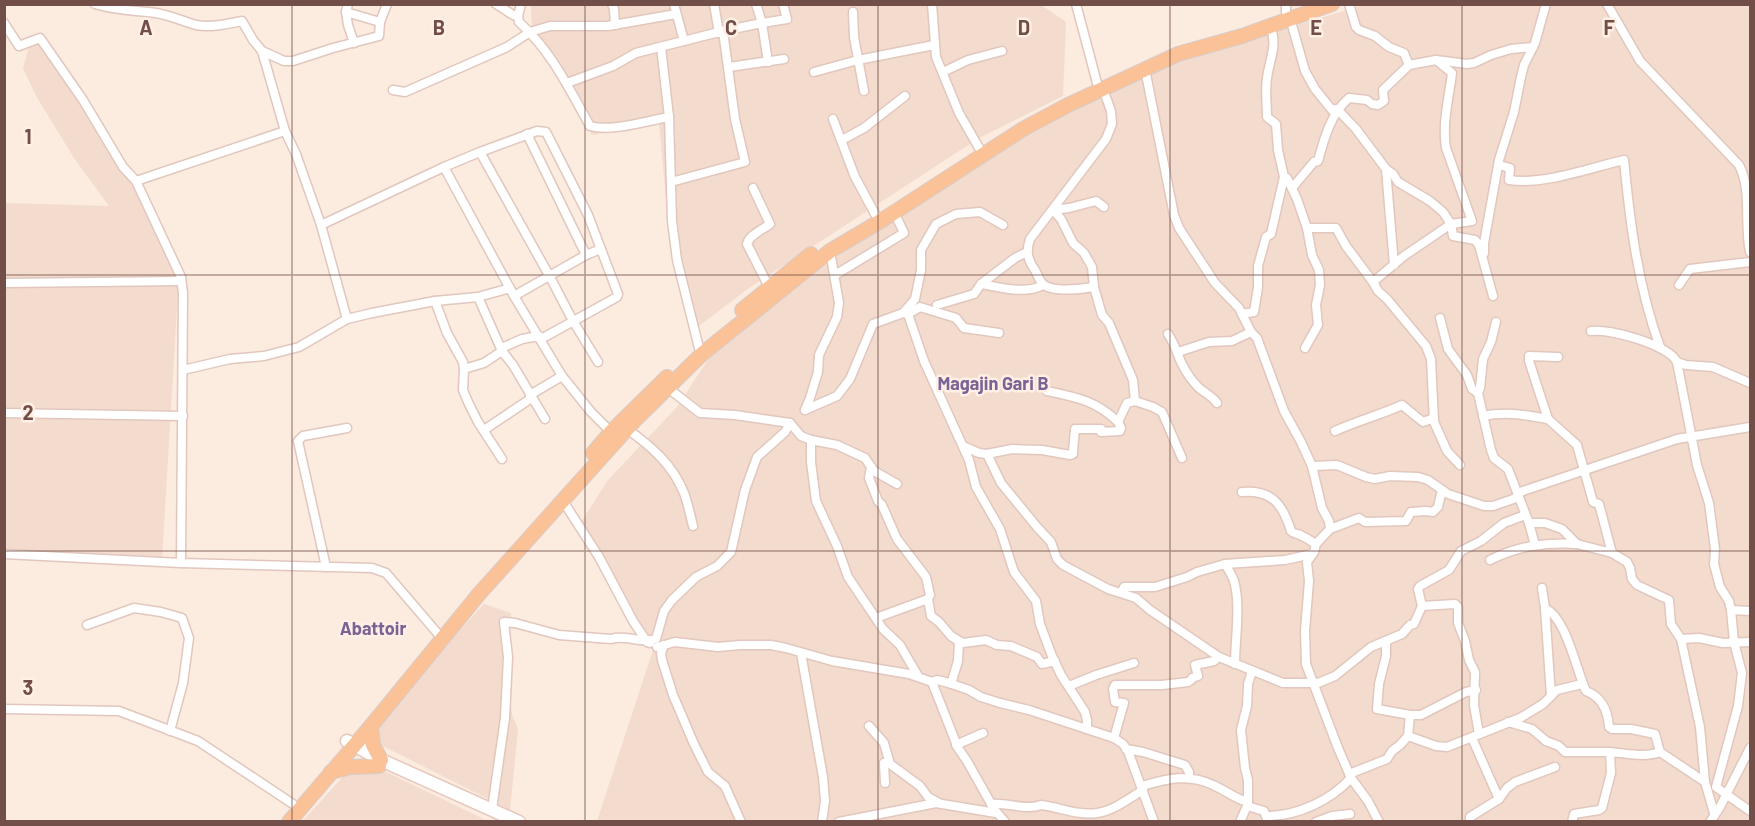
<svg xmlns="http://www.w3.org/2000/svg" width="1755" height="826" viewBox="0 0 1755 826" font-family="Barlow,sans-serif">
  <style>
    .residential { fill: #f3dbcd }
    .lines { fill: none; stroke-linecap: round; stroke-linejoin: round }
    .minor-casing { stroke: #e1c7be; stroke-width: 11 }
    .secondary-casing { stroke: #e6c7bb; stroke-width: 15 }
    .primary-casing { stroke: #d7cdcb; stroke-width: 16 }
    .minor { stroke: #fff; stroke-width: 8 }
    .secondary { stroke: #fff; stroke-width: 12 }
    .primary { stroke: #fbc197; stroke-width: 14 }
    .grid { fill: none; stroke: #714e47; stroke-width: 1.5; stroke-opacity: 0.55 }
    .labels { text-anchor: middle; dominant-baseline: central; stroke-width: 5; stroke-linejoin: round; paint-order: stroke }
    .neighbourhood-label { font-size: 18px; font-weight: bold; fill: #7a6395; stroke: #ffefe5 }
    .grid-label { font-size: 20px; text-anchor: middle; font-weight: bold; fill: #714e47; stroke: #ffefe5; stroke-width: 5; stroke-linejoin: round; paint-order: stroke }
  </style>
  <rect width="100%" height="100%" fill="#fcebdf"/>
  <g class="residential">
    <polygon points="531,5 1041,5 1066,22 1063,96 979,138 749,288 695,329 669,231 659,123 592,135 532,27"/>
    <polygon points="1364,5 1750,5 1750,821 597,821 653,650 578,527 608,480 677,407 711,355 958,162 1176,61"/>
    <polygon points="40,43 129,172 179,274 162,559 5,553 5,203 109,206 74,158 35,94 23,68 29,47"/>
    <polygon points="484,604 511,613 509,687 512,715 518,729 510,810 361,735"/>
    <polygon points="359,759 488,821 302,822"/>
  </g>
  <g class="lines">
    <g class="minor-casing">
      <g id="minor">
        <path d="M95,4C118,11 134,10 156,13C169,15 182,21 196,25C211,28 227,24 242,21L253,40L262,51L285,131L296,154L321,225L347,319"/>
        <polyline points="496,4 513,15 518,16"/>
        <path d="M521,4L518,16L519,22C552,52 568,87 590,126C612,132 645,121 669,117"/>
        <polyline points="612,4 614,9 615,25"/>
        <polyline points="674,4 684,41"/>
        <polyline points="714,4 719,33"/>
        <polyline points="756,4 762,23 787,19 783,4"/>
        <polyline points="932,4 936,57 959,113 979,148"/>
        <polyline points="1076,4 1097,83"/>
        <polyline points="1349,4 1356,27 1359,30 1375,36 1389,47 1404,53 1409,65"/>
        <path d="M1607,4L1640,61L1739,165C1752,189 1744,225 1750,252"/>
        <polyline points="346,12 348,25 354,43"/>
        <polyline points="853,12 854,37 864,91"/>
        <polyline points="1286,12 1286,4"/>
        <polyline points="1290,18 1305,71 1315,89 1332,110 1337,109 1356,129 1386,169 1393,174 1398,182 1430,201 1443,212 1451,224 1453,236 1475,240 1479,245 1493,296"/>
        <polyline points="380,22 387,4"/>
        <polyline points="4,23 19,46 40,38 83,100 123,167 136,181 181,277 183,293 181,563"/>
        <path d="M1270,25C1278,46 1270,57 1267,78C1265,90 1267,104 1267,117L1276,124L1278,150L1284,177L1287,178L1297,199L1307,228L1312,255L1319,270L1320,285L1316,305L1318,325L1305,348"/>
        <polyline points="661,47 669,117 672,221 677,260 699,348"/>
        <polyline points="262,51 284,61 293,61 333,48 379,36 380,22 346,12 348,4"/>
        <polyline points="729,67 784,59"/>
        <polyline points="1145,69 1174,215 1179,228 1215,283 1239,308 1251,332 1257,338 1284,411 1301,442 1312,466 1322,508 1329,521 1330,529 1316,544 1314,552 1307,562 1309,581 1305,631 1306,664 1338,748 1351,778 1368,801 1379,822"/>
        <polyline points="814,72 858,60 934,45"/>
        <polyline points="943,72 968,60 1002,51"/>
        <polyline points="567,83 613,66 636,53 723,31 762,23 768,62"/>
        <polyline points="393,90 405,92 507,47 530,32 550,26 608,26 676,14"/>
        <polyline points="833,119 855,177 875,214"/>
        <polyline points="527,134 586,255"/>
        <polyline points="842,140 864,128 905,96"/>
        <polyline points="480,152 550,277 573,321 598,362"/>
        <path d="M1499,165L1510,168L1509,180C1545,185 1589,168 1624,160C1630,223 1638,287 1660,347"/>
        <polyline points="444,167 514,296 562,376 591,412 611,432"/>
        <polyline points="1386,169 1394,265"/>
        <polyline points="136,181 285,131"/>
        <polyline points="671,182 745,162 735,119 723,31"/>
        <path d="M753,188L770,224C762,230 749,235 747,244L769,287"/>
        <path d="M1292,188L1314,162L1318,161C1324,139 1331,113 1349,98L1367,100L1372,104L1378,105L1384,101L1383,90L1409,65L1436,60L1467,64L1474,63L1491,55L1511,49L1533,47"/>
        <polyline points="1053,210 1061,219 1073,243 1084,253 1092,267 1094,287 1102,315 1109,323 1133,380 1135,401 1153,407 1162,412 1182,458"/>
        <polyline points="1053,210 1069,208 1096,201 1104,207"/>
        <polyline points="321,225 444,167 480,152 537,131 546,132 588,215 618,294 617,297 541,339"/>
        <polyline points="1307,228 1336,228 1346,246 1373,282 1378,291 1387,299 1426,346 1431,359 1434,422 1447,451 1460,465"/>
        <polyline points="1484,253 1484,243 1499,160 1514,112 1521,77 1524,65 1535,43 1546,4"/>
        <polyline points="835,275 904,233 894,212"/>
        <path d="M1373,282L1404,256L1451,224L1472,221L1446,148C1442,122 1449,98 1452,73L1436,60"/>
        <polyline points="4,283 181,281"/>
        <path d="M981,284C1000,287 1025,295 1043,285"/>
        <polyline points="1679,285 1690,269 1750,262"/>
        <path d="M1094,287C1082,289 1050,293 1042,283C1039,280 1037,274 1035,270C1027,259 1026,251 1030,239L1106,139L1112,124L1111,111L1103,89"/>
        <polyline points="514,296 586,255 601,249"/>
        <polyline points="478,297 502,351 513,365 545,419"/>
        <polyline points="435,301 447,333 463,362 464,369 463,390 468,402 478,422 502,459"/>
        <polyline points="937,305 974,294 981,284 1015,258 1027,252"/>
        <polyline points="903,313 908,314 920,307 956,318 964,328 999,333"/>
        <polyline points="908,314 924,361 969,460 976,487 1000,529 1014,572 1036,601 1040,624 1052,656 1061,675 1085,712 1087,720 1087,729"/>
        <polyline points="1242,314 1254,312 1258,287 1258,266 1266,237 1271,234 1284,177"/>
        <polyline points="1440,318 1448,349 1467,375 1472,389 1478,393"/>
        <polyline points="1496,322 1491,342 1483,359 1480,388 1478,393 1491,450 1494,458 1508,469 1529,523 1545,523 1562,529 1577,544 1612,553"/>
        <path d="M1591,331C1609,328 1669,345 1677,362L1697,465L1709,503L1715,549L1714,564L1720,587L1729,601L1731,610L1734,642L1742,673L1738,706L1716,787L1750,811"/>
        <path d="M1168,334C1175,344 1177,354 1182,364C1186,372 1193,382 1199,388C1205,393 1212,396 1217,403"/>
        <polyline points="1178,352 1209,342 1232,341 1251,332"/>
        <polyline points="1558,357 1529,356 1529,361 1548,419 1577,445 1593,502 1599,504 1612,553 1627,562 1630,568 1632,579 1637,585 1669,600 1671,624 1681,639 1700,727 1705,782 1714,813"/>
        <polyline points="1677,362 1686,365 1713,367 1750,383"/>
        <polyline points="464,369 484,363 502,351 504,347 522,339 539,336"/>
        <polyline points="183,370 230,359 264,356 299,347 347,319 372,313 435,301 478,297 510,288"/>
        <polyline points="668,388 700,413 735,415 790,423 801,436 811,440 837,445 865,458 874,471 897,484"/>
        <path d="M1047,391C1076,397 1097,401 1118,422L1127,403L1135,401"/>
        <polyline points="805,410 837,396 850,379 873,324 903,313 915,299 921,270 921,250 936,224 956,214 980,212 1003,225"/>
        <polyline points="805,410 810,398 818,372 819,355 837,317 839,303 830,251"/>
        <polyline points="4,413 183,416"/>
        <path d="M1483,416C1506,411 1525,415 1548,419"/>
        <path d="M627,429C651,446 673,465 684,493C688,503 690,515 693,526"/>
        <polyline points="484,430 530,399 530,395 562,376"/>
        <path d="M1335,431C1357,421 1380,415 1402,405L1423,422L1434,418"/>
        <polyline points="811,440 811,462 816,501 837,546 848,577 883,629 900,645 918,676"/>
        <polyline points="963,446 979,453 987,454 1012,449 1042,450 1070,455 1073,454 1073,451 1075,429 1101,429 1101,432 1120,431 1121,428 1118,422"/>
        <polyline points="987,454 1001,483 1037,527 1051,542 1057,559 1063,565 1108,589 1136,598 1150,610 1219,657 1283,683 1318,683 1335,676 1371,647 1402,634 1410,625 1414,624 1422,606 1418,589 1420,586 1449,570 1461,551 1481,541 1504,523 1525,515"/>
        <polyline points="1312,466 1337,465 1366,477 1375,479 1390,476 1418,477 1428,480 1448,494 1484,506 1493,506 1519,497"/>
        <polyline points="871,467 869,478 878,501 882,505 897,539 926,577 930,595 928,599 876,618"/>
        <path d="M1242,492C1272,489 1283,505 1291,531C1295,535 1298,533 1302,536C1307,538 1310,541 1316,544"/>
        <polyline points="1517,493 1677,439 1750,427"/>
        <polyline points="563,501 599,557 633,621 647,642 650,643"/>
        <polyline points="1529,523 1535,545"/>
        <polyline points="1330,529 1359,518 1365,522 1406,521 1411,512 1426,511 1433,512 1438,507 1442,490"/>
        <polyline points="4,554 181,563 372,568 386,573 439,635"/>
        <path d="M1490,560C1518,546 1545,542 1577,544"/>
        <path d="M1225,564C1228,569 1232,575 1234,581C1241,605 1235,639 1235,664"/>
        <polyline points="326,567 298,441 303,436 347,428"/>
        <polyline points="1542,588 1545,608 1551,696"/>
        <polyline points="1121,593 1124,587 1155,587 1187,577 1197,572 1225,564 1285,560 1312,554"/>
        <polyline points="928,599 931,616 939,622 951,636 959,641 963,643 986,640 997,645 1011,646 1037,657 1042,664 1055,661"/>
        <polyline points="1422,606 1455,604 1458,607 1458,623 1465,641 1469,660 1475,672 1474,705 1479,734"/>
        <path d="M1545,608C1567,619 1576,670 1586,691C1602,697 1608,712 1609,727L1612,729H1631L1655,734L1660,752"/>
        <polyline points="1731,610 1750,611"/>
        <polyline points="87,625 134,608 161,612 182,618 189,638 183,683 170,731"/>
        <polyline points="1681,639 1699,638 1723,643 1750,642"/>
        <polyline points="1386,641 1386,656 1379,684 1377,709 1410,715 1421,715 1466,692 1476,690"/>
        <polyline points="664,645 661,653 662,660 673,695 694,744 708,772 725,786 741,822"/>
        <polyline points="657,647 675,642 718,647 740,645 771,645 786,648 832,661 909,674 932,682 937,680 949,683 969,690 981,697 1000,703 1029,710 1114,738 1123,744 1128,751 1154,822"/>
        <polyline points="801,653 823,777 825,801 822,822"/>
        <polyline points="932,682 958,748 967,761 994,809 1005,822"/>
        <polyline points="951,684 958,661 959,641"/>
        <polyline points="1069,686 1096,675 1134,663"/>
        <polyline points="4,709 119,711 198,741 293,804"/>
        <path d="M1508,722L1532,729L1546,741L1559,746L1565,752C1579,752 1594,752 1608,752C1626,753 1644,758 1660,752L1705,782"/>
        <polyline points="869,726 884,743 890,764 920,786 928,797 939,803"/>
        <polyline points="1408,736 1436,746 1447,747 1520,718 1543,704 1557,690 1582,684"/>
        <polyline points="1114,738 1124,703 1115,702 1113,689 1115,685 1162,685 1188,682 1191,680 1192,678 1198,676 1195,665 1214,661 1219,657"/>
        <polyline points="1472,738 1499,799"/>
        <polyline points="956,745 983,733"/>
        <polyline points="1126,749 1143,752 1185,765 1189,772 1189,778"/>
        <polyline points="884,763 885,783"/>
        <polyline points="1349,774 1387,759 1392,751 1400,745 1408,736 1410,715"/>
        <path d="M1142,786C1167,779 1188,773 1213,785C1225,790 1235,799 1248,802L1247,806L1264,811L1268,822"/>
        <polyline points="1248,802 1248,780 1245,768 1241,730 1247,706 1248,684 1252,671"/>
        <path d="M991,804C1008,802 1025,811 1041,805C1059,807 1079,816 1097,813C1113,811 1130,798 1143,790"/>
        <path d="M492,809L505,718L508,657L504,622L515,623L559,635L611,639C627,634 639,644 656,639L664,611L672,600L696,577L717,566L731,552L745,490L757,457L785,432L790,423"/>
        <path d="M1267,816C1298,816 1331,800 1351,778"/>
        <polyline points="839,822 936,803 996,813"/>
        <polyline points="1240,822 1247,806"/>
        <polyline points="1316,822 1332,816 1350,814"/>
        <polyline points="1470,822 1470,817 1499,799 1507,788 1515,782 1555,767"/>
        <polyline points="1572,822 1574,814 1599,810 1602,808 1611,773 1610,752"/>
        <polyline points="1710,822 1720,807 1750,748"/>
      </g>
    </g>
    <g class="secondary-casing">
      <polyline id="secondary" points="347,741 381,760 519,822"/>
    </g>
    <g class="primary-casing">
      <g id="primary">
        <polyline points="742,310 811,254"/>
        <polyline points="593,453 611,432 667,377"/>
        <polyline points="371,726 373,745 381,760"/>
        <polyline points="331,772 350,767 379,766"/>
        <polyline points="289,822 371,726 479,594 635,420 702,354 830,251 884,219 1023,129 1068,105 1178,54 1242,36 1332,4"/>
      </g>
    </g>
    <use href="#minor" class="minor"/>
    <use href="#secondary" class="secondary"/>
    <use href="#primary" class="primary"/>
  </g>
  <path class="grid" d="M292,4V822M585,4V822M878,4V822M1170,4V822M1462,4V822M4,275H1750M4,551H1750"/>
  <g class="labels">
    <g class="neighbourhood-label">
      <text x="993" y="383">Magajin Gari B</text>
      <text x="373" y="628">Abattoir</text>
    </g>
  </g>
  <g class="grid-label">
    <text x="146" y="35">A</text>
    <text x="439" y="35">B</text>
    <text x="731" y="35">C</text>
    <text x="1024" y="35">D</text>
    <text x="1316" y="35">E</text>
    <text x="1609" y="35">F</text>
    <text x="28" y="144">1</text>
    <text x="28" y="420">2</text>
    <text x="28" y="695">3</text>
  </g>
  <rect width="1755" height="826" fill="none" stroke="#714e47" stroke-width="12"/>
</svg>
